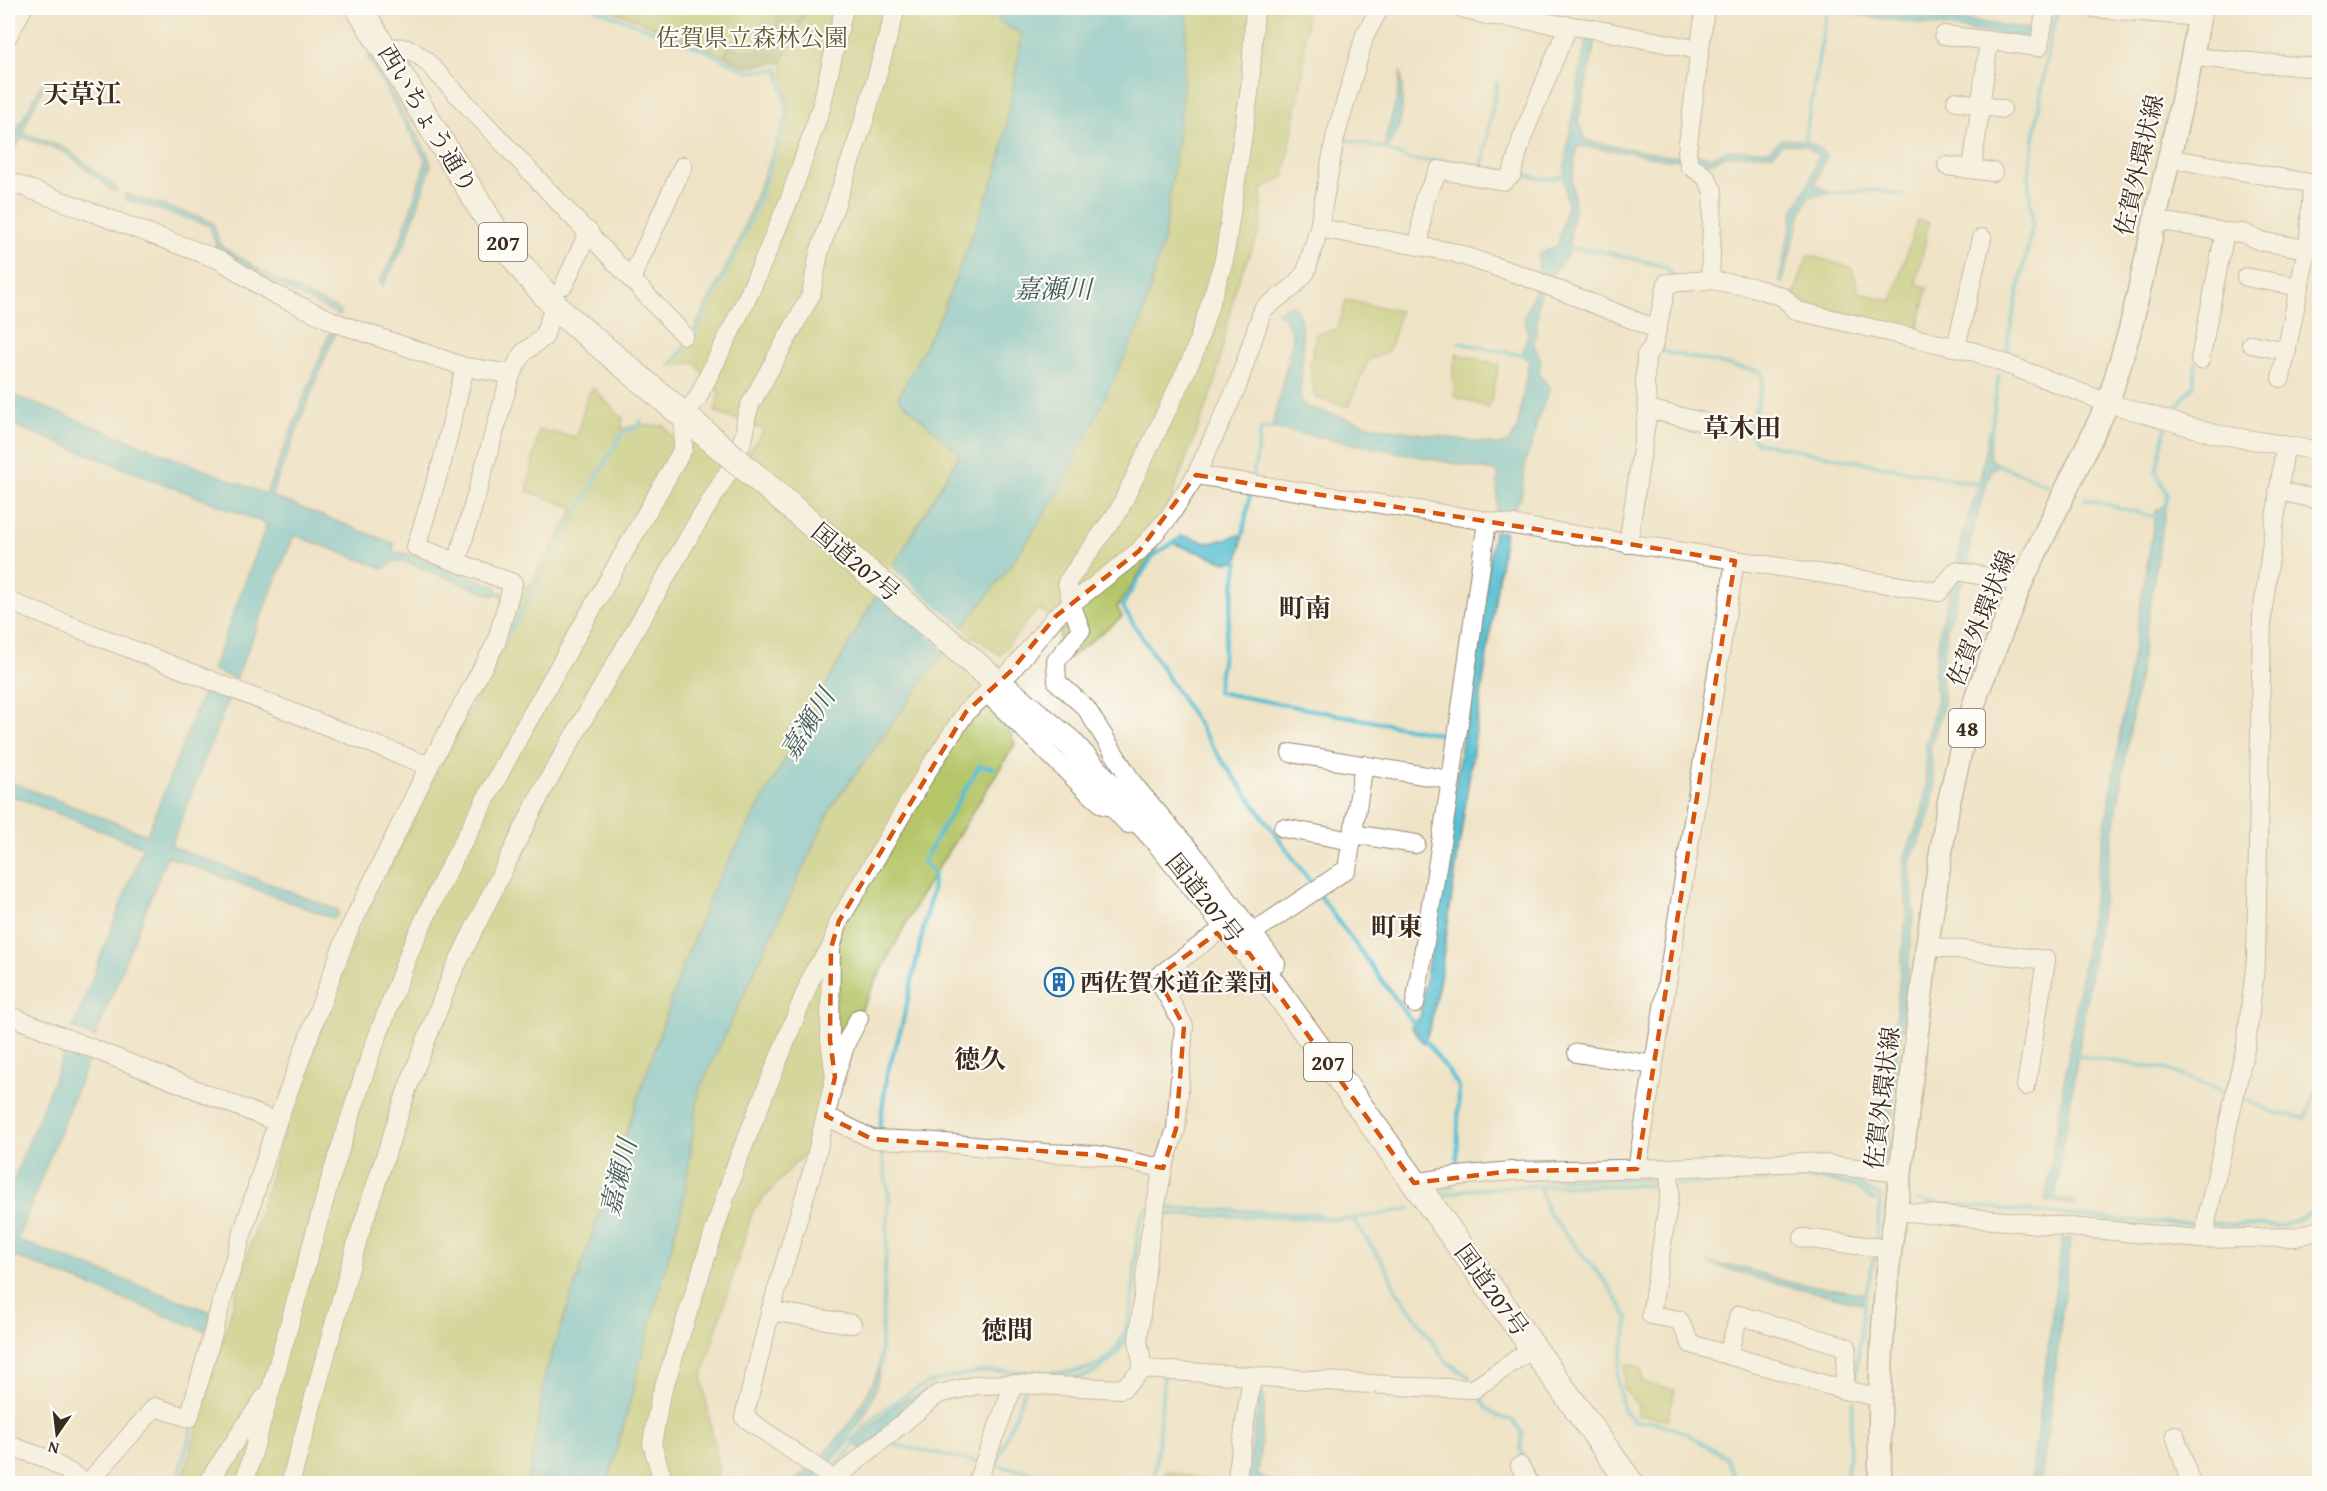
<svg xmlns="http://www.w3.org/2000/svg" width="2327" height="1491" viewBox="0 0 2327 1491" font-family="'Gentium Book Plus','Noto Serif JP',serif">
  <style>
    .green { fill: #b5c669; stroke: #787844; stroke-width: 1.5 }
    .forest { fill: #90ab5d; stroke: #666a3e; stroke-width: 1.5 }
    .water { fill: #56bfd2; stroke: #487478; stroke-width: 1.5 }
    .pier { fill: #efe3c6 }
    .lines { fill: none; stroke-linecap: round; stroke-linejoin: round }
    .stream { stroke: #56bfd2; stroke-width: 4 }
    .minor-casing { stroke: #958672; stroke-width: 20 }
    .major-casing { stroke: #958672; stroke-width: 25 }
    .highway-casing { stroke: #958672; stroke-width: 28 }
    .minor { stroke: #fff; stroke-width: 18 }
    .major { stroke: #fff; stroke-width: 22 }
    .highway { stroke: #fff; stroke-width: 26 }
    .highway-bridge-casing { stroke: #958672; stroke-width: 28; stroke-linecap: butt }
    .highway-bridge { stroke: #fff; stroke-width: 26 }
    .marked { fill: none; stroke: #d7540e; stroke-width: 4.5; stroke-dasharray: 12 8; stroke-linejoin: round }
    .labels { text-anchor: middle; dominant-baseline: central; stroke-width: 4.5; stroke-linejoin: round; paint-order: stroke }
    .shield { fill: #fdfcf7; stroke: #75695f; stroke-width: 1.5 }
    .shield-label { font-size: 22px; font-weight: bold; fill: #3b2a1e }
    .park-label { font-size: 24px; fill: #605934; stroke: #fdfcf7 }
    .street-label { font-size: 24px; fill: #3b2a1e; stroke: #fdfcf7 }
    .poi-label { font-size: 24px; font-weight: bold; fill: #3b2a1e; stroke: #fdfcf7; text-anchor: start }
    .neighbourhood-label { font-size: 26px; font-weight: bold; fill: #3b2a1e; stroke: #fdfcf7 }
    .water-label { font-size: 26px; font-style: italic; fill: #445e5d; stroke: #fdfcf7 }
  </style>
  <rect width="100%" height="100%" fill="#fdfcf7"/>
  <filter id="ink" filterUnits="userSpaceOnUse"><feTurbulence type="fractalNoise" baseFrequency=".0167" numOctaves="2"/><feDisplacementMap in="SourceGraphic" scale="12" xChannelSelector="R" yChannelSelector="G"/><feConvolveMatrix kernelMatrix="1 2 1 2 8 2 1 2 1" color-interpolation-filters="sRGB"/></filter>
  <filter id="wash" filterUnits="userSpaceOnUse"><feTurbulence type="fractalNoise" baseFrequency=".008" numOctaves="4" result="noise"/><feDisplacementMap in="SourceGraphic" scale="24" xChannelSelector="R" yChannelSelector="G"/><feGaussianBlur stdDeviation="1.35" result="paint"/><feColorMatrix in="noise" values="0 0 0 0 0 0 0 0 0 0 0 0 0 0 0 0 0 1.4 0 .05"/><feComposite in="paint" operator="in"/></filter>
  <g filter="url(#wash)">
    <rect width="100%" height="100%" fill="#efe3c6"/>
    <g class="green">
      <polygon points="607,8 1000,8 999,21 1022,34 1000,163 943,311 899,398 960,453 878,592 713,889 681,971 546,1371 528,1483 181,1484 286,1123 357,935 439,768 505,644 520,584 529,587 575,508 527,491 539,430 577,437 587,396 593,388 623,419 621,429 639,425 664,426 680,447 697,442 735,474 764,430 715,412 719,392 695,363 669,366 690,337 738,243 789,109 782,62 747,67 701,45"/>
      <polygon points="1188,8 1307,8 1303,71 1284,177 1262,189 1260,230 1235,288 1214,387 1177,482 1155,550 1117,607 1122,617 1069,658 1059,647 1060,625 1038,608 1000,655 974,636 955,660 983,684 976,702 1002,714 1015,744 921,895 855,1021 809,1148 753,1210 702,1377 718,1467 717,1483 608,1484 684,1199 699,1090 832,806 946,650 1141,323 1164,237 1181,113"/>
      <polygon points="1917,220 1929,223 1916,284 1928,287 1917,331 1792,300 1808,255 1852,268 1860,293 1892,301"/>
      <polygon points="1346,300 1400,311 1389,351 1368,360 1349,406 1315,398 1310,366 1316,334 1338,329"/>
      <polygon points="1457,354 1499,365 1489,408 1454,396 1453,369"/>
      <polygon points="1626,1364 1641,1367 1643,1383 1675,1390 1668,1419 1637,1415 1638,1405 1623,1388"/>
      <polygon points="1166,1471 1221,1483 1161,1483"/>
    </g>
    <polygon class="forest" points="778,8 807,8 782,62 747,67 724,56 728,47 756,52 773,40 780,13"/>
    <g class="water">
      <polygon points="1000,8 1188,8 1181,113 1164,237 1141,323 1060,491 1013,562 946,650 832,806 699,1090 684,1199 608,1483 528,1484 546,1371 681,971 713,889 878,592 960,454 898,398 943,311 1000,163 1022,34 999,21"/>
      <polygon points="1806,8 1877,8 2036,30 2035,39"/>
      <polygon points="1587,34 1596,37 1578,122 1587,141 1669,156 1681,156 1683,159 1665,160 1633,153 1577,146 1572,179 1574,205 1568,253 1548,281 1540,278 1538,255 1558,245 1567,204 1564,176 1568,141"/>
      <polygon points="370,55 428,154 431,166 405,244 382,287 379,283 400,242 426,161 367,57"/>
      <path d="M1401,71C1403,96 1406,131 1385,149L1386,137L1397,99Z"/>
      <polygon points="43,82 42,90 22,132 67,149 118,189 115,192 64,152 22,137 8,160 8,145"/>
      <path d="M1782,139C1800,140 1816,139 1826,157L1815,185L1832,193L1810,196L1802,210L1782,283L1779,282L1794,210L1811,179L1818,155L1805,145L1782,144L1773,154L1727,155L1710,163L1695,159L1694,154L1711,157L1728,150H1769Z"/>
      <polygon points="126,194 203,218 213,223 220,243 225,249 277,280 341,311 340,316 276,284 220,252 216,246 210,226 125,199"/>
      <polygon points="1536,287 1541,289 1534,345 1541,361 1539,375 1550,388 1537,420 1533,442 1526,459 1521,498 1507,519 1496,517 1498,472 1272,428 1293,337 1285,318 1277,312 1293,304 1300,317 1303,348 1300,398 1306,407 1377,427 1498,445 1509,442 1517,430 1529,361 1522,355 1528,334 1524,318"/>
      <polygon points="331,329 336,330 271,496 395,544 392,552 411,554 497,587 496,591 503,593 503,596 495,593 494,596 407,562 393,561 385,569 294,535 236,679 212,670 267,524 8,423 8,393 266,494"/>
      <polygon points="1989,430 1990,459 1999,465 1991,470 1970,541 1968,566 1957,565 1962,537 1979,485"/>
      <polygon points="2166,505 2055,1197 2076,1201 2075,1205 2045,1201 2156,510"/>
      <polygon points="1494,531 1505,532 1440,977 1430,1027 1424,1044 1411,1027 1420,1017"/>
      <polygon points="1243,534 1238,561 1226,562 1175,544 1181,535 1210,543"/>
      <polygon points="1955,578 1963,580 1947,627 1941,680 1944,703 1930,749 1935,788 1928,821 1910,861 1914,912 1887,1163 1880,1163 1907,909 1903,861 1922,813 1926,787 1925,746 1937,699 1934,676 1941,624"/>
      <polygon points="205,688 229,697 171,846 338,910 338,916 332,918 167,856 95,1038 73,1028 143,847 8,794 8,781 147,835"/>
      <polygon points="66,1049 89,1058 17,1240 211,1312 205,1331 11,1255 8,1263 8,1194"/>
      <polygon points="2062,1238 2071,1239 2041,1483 2031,1483"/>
      <polygon points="1708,1263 1743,1268 1785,1281 1867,1294 1864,1304 1760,1279"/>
      <path d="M880,1365C876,1416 840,1447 808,1483L790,1484C829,1455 863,1411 880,1365Z"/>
      <polygon points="1260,1387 1265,1400 1258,1475 1276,1483 1246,1484 1258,1406 1257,1389"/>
      <polygon points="918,1394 922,1402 862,1450 853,1442 899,1402"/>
    </g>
    <polygon class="pier" points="890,566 965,630 948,652 876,590"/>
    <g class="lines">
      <g class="stream">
        <polyline points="593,8 704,50 749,72 778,69 788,113 757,204 740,244 693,336 675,362"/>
        <polyline points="1379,28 1392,8"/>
        <polyline points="1344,137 1343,139 1385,149 1411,160 1445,161 1504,171"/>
        <polyline points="1805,140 1827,10"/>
        <polyline points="1482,167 1497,83"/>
        <polyline points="1520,174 1547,179 1564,176"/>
        <polyline points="1832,193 1880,190 1904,196"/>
        <polyline points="1569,248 1601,251 1666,267 1673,277"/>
        <polyline points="1459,343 1522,355"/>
        <polyline points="1661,349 1661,351 1761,372 1763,383 1749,434 1756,442 1982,485"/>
        <polyline points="2007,359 2008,339 2033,224 2028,177 2050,37 2058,12"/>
        <polyline points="2171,413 2194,385 2196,363"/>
        <polyline points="2166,427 2156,472 2168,495 2166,505"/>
        <polyline points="1989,445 1999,375"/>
        <polyline points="1999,465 2050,486"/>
        <polyline points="1253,476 1261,429 1272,428"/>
        <polyline points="2085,499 2155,517"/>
        <polyline points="1243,534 1250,494"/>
        <polyline points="1180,538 1153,556 1122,606 1218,755 1312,884"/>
        <polyline points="1238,561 1217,692 1450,736"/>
        <polyline points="507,636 622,433 638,427 641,421"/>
        <polyline points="1320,896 1416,1027"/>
        <polyline points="1422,1036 1459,1086 1457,1161"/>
        <polyline points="2078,1056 2165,1069 2227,1093"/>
        <polyline points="2242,1098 2276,1113 2306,1118 2320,1082"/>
        <polyline points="879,1132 887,1074 902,1025 932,891 934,873 923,861 979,766 994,768"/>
        <polyline points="1814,1172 1851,1177 1868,1190 1882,1197"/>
        <polyline points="1676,1178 1806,1171"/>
        <polyline points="1544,1179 1665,1179"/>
        <polyline points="1675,1185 1805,1178 1827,1180 1854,1185 1872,1199 1880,1202 1876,1241"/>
        <polyline points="1540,1188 1548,1213 1608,1285 1629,1319 1617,1377 1623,1410 1634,1421 1655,1422 1686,1433 1726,1457 1737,1484"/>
        <polyline points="1436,1190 1453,1186"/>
        <polyline points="1438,1197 1465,1190 1517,1186 1665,1185"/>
        <polyline points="1917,1201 2142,1222 2201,1223"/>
        <polyline points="1162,1208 1320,1214"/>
        <polyline points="1160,1214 1353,1219 1410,1209"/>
        <polyline points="1353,1219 1387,1269 1395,1288 1447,1362 1469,1377"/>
        <polyline points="2211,1224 2281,1226 2299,1219 2320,1207"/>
        <polyline points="880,1365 889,1197 881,1147"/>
        <path d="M1043,1377C1055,1376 1073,1379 1085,1376C1108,1368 1124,1349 1131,1327"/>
        <polyline points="1855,1381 1865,1298 1875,1252"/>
        <polyline points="1478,1394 1486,1407 1499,1417 1512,1420 1523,1433 1520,1448 1526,1462"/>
        <polyline points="914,1397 934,1387"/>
        <polyline points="891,1440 895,1445 979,1462"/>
        <polyline points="989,1464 1088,1484"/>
        <polyline points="996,1465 1025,1390"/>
        <polyline points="835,1466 859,1441"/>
        <path d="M826,1467C855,1435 886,1401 927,1384C942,1378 964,1374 980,1372C1016,1368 1082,1383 1109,1357C1136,1329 1133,1286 1136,1250C1138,1233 1138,1221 1148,1207"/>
        <polyline points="176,1484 194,1421"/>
        <polyline points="811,1484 819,1475"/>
        <polyline points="1154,1484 1164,1377 1165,1377"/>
        <polyline points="1846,1484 1853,1401"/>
      </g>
    </g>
  </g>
  <g filter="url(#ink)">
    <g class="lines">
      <g class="minor-casing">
        <g id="minor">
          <polyline points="1255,8 1250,87 1224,260 1194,354 1119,510 1067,582 1072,606 1081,630 1056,661 1057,682 1086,708 1134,785 1196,857 1276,964 1271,969 1268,980"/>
          <polyline points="1462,8 1486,15 1594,29 1699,50"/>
          <polyline points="1705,8 1687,152 1689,165 1706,177 1713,191 1710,280"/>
          <polyline points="2094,8 2199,17"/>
          <polyline points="1944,35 2039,47 2046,8"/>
          <polyline points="8,36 23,8"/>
          <path d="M386,49C402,45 412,49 425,60L684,335"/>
          <polyline points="2192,57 2320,68"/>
          <polyline points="1956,101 2002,109"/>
          <polyline points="2168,158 2320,185"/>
          <polyline points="1947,166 1993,172"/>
          <polyline points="1972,169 1989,41"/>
          <polyline points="8,181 220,260 272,293 337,323 465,367 511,374 523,353 544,337 550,318"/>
          <polyline points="2155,220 2225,232 2243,233 2260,241 2307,249"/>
          <polyline points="1319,228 1452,252 1529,278 1656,329"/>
          <polyline points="1419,246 1424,200 1439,170 1504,181 1512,174 1522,138 1568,26"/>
          <polyline points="2246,277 2300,287"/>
          <polyline points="631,279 683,166"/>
          <polyline points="564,285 589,231"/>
          <polyline points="2251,344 2287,351"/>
          <polyline points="1956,347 1982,238"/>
          <polyline points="2200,360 2225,232"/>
          <polyline points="2281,378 2309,238 2312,184"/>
          <polyline points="1648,409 1728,428"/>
          <polyline points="1196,475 1939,592 1956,571 2021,583"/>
          <polyline points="2278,491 2320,500"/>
          <polyline points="1628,544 1648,409 1645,384 1646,355 1653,347 1667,283 1710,280 1752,287 1783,297 1797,311 1975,352 2108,403 2215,434 2320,451"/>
          <polyline points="457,562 511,374"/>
          <polyline points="8,601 429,766"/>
          <polyline points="987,693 1088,792 1103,805 1112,807 1128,824"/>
          <polyline points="1291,753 1451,780"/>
          <polyline points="1283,828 1352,841"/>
          <polyline points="1353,834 1416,844"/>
          <polyline points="1252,933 1347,869 1364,765"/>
          <polyline points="1927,946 2046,960 2026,1086"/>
          <polyline points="1415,1004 1451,780 1487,521"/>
          <polyline points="8,1015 277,1122"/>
          <polyline points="1577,1053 1654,1065"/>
          <polyline points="835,1077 830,1040 831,948 839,921 928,770 966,712 1011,671 1056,616 1139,551 1169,517 1196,475 1237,387 1263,309 1292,288 1306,272 1319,228 1335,138 1365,35 1380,8"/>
          <polyline points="826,1116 872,1139 925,1141 1045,1153 1098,1155 1163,1168 1150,1235 1138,1340 1143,1369"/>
          <polyline points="1163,1168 1176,1129 1184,1026 1157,977 1217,933"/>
          <polyline points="1669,1168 1670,1192 1651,1315 1679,1320 1691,1344 1844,1390 1879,1397"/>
          <polyline points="1637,1169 1735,561"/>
          <polyline points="1414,1183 1458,1176 1511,1171 1669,1168 1805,1162 1900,1173"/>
          <polyline points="1896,1211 2201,1239 2296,1237 2320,1230"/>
          <polyline points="1803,1238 1889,1249"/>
          <polyline points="2201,1239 2206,1231 2207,1218 2246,1045 2256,959 2262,616 2285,446"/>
          <polyline points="770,1311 852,1324"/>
          <polyline points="1728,1355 1739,1315 1847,1347 1844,1390"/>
          <polyline points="2175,1435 2191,1484"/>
          <polyline points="8,1445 45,1458 89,1484"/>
          <polyline points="1520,1466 1530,1484"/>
          <polyline points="833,1479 744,1417 772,1306 814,1165 835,1077 846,1043 859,1018"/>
          <polyline points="88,1483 155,1407 189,1418 225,1290 277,1122 347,934 429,766 496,643 513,583 416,547 442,462 465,367"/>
          <polyline points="206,1484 264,1398"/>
          <polyline points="244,1484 331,1177 369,1059 411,948 445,876 521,733 683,449 684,415 697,399 750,292 790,198 821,108 844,8"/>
          <polyline points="290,1484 357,1242 408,1087 452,974 542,791 694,528 735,461 745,433 746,418 750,405 811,295 819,253 864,121 896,8"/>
          <polyline points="664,1484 652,1444 660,1399 735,1167 814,971 831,948"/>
          <polyline points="829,1484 938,1394 977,1385 1014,1384 1122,1389 1143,1369 1417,1387 1474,1389 1534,1347"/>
          <polyline points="976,1484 1014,1384"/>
          <polyline points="1236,1484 1250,1389 1254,1376"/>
        </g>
      </g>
      <g class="major-casing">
        <path id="major" d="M1880,1484C1879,1393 1881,1301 1896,1211L1927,946L1948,806L1962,745L1978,691L2021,583L2108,403L2130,330L2192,57L2201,8"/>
      </g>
      <g class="highway-casing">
        <g id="highway">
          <polyline points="359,8 499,237 527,274 563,314 701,430"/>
          <polyline points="987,674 1069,742 1159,841 1254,959 1631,1484"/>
        </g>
      </g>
      <use href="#minor" class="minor"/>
      <use href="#major" class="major"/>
      <use href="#highway" class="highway"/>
      <g class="highway-bridge-casing">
        <polyline id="highway-bridge" points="701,430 987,674"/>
      </g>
      <use href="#highway-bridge" class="highway-bridge"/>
    </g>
  </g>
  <path d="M0 0H2327V1491H0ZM1196,475L1735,561L1637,1169L1511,1171L1414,1183L1249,953L1234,952L1217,933L1157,977L1184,1026L1176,1129L1163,1168L1098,1155L872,1139L826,1116L835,1077L830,1040L831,948L839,921L966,712L1011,671L1056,616L1139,551Z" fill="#efe3c6" fill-opacity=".55" fill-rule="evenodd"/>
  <path class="marked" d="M1196,475L1735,561L1637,1169L1511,1171L1414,1183L1249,953L1234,952L1217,933L1157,977L1184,1026L1176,1129L1163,1168L1098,1155L872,1139L826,1116L835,1077L830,1040L831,948L839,921L966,712L1011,671L1056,616L1139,551Z"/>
  <defs>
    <g id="building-ring" transform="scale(1.5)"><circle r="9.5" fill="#fdfcf7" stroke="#1f6fb2" stroke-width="1.5"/><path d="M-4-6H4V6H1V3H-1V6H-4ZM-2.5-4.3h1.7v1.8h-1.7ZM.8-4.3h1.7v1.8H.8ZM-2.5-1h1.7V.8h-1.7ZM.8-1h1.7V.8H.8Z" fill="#1f6fb2"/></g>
  </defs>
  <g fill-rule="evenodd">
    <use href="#building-ring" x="1059" y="982"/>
  </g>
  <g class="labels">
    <g class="shield">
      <rect x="479" y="223" width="48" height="38" rx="4.5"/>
      <rect x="1949" y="709" width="36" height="38" rx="4.5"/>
      <rect x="1304" y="1043" width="48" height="38" rx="4.5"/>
    </g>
    <g class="shield-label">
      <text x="503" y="242">207</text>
      <text x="1967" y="728">48</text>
      <text x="1328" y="1062">207</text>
    </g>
    <g class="park-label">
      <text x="752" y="37">佐賀県立森林公園</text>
    </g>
    <g class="street-label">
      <text transform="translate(428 119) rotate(59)">西いちょう通り</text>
      <text transform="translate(2139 165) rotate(-77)">佐賀外環状線</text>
      <text transform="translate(856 562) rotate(40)">国道207号</text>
      <text transform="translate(1981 618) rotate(-68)">佐賀外環状線</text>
      <text transform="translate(1205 898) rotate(51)">国道207号</text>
      <text transform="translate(1882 1098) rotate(-83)">佐賀外環状線</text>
      <text transform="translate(1492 1290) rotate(54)">国道207号</text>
    </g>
    <g class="poi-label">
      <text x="1080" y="982">西佐賀水道企業団</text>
    </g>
    <g class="neighbourhood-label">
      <text x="82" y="93">天草江</text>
      <text x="1742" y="427">草木田</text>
      <text x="1305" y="607">町南</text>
      <text x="1397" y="926">町東</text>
      <text x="980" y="1058">徳久</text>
      <text x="1007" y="1329">徳間</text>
    </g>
    <g class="water-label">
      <text x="1053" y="288">嘉瀬川</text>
      <text transform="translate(807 724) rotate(-58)">嘉瀬川</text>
      <text transform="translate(618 1177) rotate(-76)">嘉瀬川</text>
    </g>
  </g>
  <rect width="2327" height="1491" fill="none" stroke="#fdfcf7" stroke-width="30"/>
  <g transform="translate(57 1434) rotate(194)" stroke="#fdfcf7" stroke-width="4.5" paint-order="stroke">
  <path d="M0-4.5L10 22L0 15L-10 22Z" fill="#3b2a1e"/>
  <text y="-9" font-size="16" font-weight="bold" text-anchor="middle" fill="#3b2a1e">N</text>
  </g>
</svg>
